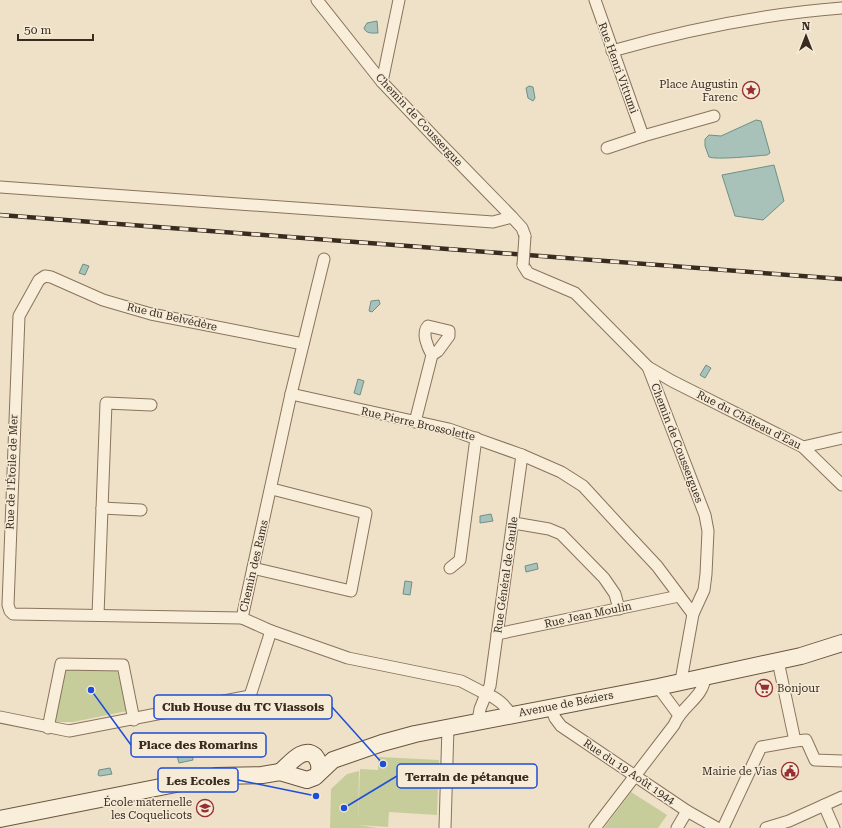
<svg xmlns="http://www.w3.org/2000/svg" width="842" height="828" viewBox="0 0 842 828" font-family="'Roboto Serif',serif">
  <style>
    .green { fill: #c7cc9b }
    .water { fill: #a8c1b9; stroke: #6e9087 }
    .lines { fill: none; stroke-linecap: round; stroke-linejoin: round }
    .street-casing { stroke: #89735c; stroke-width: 13 }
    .secondary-casing { stroke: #6b543f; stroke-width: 18 }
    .street { stroke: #f8eeda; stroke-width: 11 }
    .secondary { stroke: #f8eeda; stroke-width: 16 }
    .rail-casing { stroke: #392b20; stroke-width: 4.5 }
    .rail { stroke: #f5ebd6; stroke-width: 3; stroke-dasharray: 9; stroke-linecap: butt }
    .street-bridge-casing { stroke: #89735c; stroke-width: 13; stroke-linecap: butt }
    .street-bridge { stroke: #f8eeda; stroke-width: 11 }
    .labels { text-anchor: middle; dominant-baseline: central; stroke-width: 3; stroke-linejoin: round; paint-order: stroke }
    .street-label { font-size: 11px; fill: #392b20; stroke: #f5ebd6 }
    .poi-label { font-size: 11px; fill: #392b20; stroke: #f5ebd6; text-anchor: end }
    .leader { fill: none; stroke: #1d4ed8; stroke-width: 1.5 }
    .callout-dot { fill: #1d4ed8; stroke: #f5ebd6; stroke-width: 1.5 }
    .callout { fill: #f5ebd6; stroke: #1d4ed8; stroke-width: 1.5 }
    .callout-label { font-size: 12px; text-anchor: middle; font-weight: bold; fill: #392b20 }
  </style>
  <rect width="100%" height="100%" fill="#eee1c7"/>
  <g class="green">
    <polygon points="65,668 117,669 127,711 73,722 53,722"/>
    <polygon points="380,757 439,760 437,815 389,812 388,827 358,825 378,828 330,828 331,789 347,774 359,771 358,822 360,769 378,770 378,758"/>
    <polygon points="631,792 667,815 658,828 604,828"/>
  </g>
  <g class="water">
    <path d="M377,21L378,33C372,33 366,34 364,28L367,23Z"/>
    <polygon points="529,86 533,87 535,98 533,101 528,98 526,88"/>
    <path d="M756,120L761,121L770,153L767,155C755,156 717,160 709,157L705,146V139L709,135L721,136Z"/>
    <polygon points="774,165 784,201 763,220 735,216 722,175"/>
    <polygon points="83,264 89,266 85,275 79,273"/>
    <polygon points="379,300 380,304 372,312 369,311 371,301"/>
    <polygon points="706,365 711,368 705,378 700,375"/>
    <polygon points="358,379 364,381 360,395 354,393"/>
    <polygon points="491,514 493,521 480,523 480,516"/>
    <polygon points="537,563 538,569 526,572 525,566"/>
    <polygon points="405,581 412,582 410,595 403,594"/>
    <polygon points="192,753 193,760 179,763 177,756"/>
    <polygon points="110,768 112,774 100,776 98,775 99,770"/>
  </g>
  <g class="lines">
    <g class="street-casing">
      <g id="street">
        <polyline points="317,0 382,82 436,139 512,217 522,228 525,236"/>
        <polyline points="595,0 643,136"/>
        <path d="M612,51C689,29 762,14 842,8"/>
        <polyline points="382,82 399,0"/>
        <polyline points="607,148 643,136 714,116"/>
        <polyline points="0,187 493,222 512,217"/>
        <polyline points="324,259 291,394 242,618 271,631 348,658 461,681 486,694 480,709 478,721"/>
        <polyline points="523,265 528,273 575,293 648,367 705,515 708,531 706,574 704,590 693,614 682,675 684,681"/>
        <polyline points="648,367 672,381 803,447 842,485"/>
        <polyline points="291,394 449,429 522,455 561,472 583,486 628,535 657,566 693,614"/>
        <path d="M415,422L432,355L438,351L449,336V331L428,326C421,333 428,348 432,355"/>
        <polyline points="803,447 842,438"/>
        <polyline points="102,508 141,510"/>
        <polyline points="514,523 549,529 561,534 604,578 615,594 619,609"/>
        <polyline points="253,568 351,591 366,513 272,489"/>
        <polyline points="450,568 460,560 476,438"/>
        <polyline points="98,615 106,403 151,405"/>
        <polyline points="242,618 13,614 10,611 8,605 19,316 39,280 45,276 51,277 103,300 151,314 303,344"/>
        <polyline points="497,634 679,596"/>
        <polyline points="778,661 795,741"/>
        <polyline points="658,687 678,714"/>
        <polyline points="551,707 555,718 561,726 687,811 717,828"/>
        <path d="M512,715C504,705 498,698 486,694L490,686L522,455"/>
        <polyline points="0,717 69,731 250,696 271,631"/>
        <polyline points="48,728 61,664 123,665 134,720"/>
        <polyline points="824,805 834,828"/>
        <polyline points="445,828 448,727"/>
        <path d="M595,828L674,725C682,705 704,698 705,676"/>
        <polyline points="677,828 687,811"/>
        <polyline points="723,828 761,747 795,741 806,740 815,760 842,761"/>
        <polyline points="766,828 789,821 842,797"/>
      </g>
    </g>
    <g class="secondary-casing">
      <g id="secondary">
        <path d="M280,772C289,765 303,745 315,756C319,761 320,766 319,771"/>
        <polyline points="0,819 216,776 262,775 280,772 307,780 315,777 333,760 382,743 415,734 658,687 801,656 842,643"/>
      </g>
    </g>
    <use href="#street" class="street"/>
    <use href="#secondary" class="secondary"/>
    <g class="rail-casing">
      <polyline id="rail" points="0,215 842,279"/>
    </g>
    <use href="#rail" class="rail"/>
    <g class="street-bridge-casing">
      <polyline id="street-bridge" points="523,265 525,236"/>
    </g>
    <use href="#street-bridge" class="street-bridge"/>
  </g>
  <defs>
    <g id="sight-ring" transform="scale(0.9)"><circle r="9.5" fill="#f5ebd6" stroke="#972e31" stroke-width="1.5"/><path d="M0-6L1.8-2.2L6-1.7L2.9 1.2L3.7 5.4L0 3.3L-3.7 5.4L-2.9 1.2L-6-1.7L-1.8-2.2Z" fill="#972e31"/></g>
    <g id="supermarket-ring" transform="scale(0.9)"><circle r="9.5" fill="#f5ebd6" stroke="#972e31" stroke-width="1.5"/><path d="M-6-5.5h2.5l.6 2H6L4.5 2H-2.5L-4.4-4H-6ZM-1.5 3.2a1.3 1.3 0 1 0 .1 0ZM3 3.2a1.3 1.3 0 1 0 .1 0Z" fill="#972e31"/></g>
    <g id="civic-ring" transform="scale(0.9)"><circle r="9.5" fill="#f5ebd6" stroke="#972e31" stroke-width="1.5"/><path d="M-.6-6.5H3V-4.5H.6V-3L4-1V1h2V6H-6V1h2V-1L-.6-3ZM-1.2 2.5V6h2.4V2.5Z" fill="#972e31"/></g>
    <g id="school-ring" transform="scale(0.9)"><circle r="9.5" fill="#f5ebd6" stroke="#972e31" stroke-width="1.5"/><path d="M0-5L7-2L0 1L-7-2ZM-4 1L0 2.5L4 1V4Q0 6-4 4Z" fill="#972e31"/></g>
  </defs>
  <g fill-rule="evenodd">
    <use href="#sight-ring" x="751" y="90"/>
    <use href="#supermarket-ring" x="764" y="688"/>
    <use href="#civic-ring" x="790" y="771"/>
    <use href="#school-ring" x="205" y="808"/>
  </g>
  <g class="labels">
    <g class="street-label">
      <text transform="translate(618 68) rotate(70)">Rue Henri Vittumi</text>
      <text transform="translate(419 120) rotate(47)">Chemin de Coussergue</text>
      <text transform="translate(172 317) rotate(13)">Rue du Belvédère</text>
      <text transform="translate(749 420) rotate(27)">Rue du Château d'Eau</text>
      <text transform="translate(418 424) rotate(13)">Rue Pierre Brossolette</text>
      <text transform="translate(677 443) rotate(69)">Chemin de Coussergues</text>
      <text transform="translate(12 472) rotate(-88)">Rue de l'Étoile de Mer</text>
      <text transform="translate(254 566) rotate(-77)">Chemin des Rams</text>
      <text transform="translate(506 575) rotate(-82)">Rue Général de Gaulle</text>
      <text transform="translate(588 615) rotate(-12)">Rue Jean Moulin</text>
      <text transform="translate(566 704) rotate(-11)">Avenue de Béziers</text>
      <text transform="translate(629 772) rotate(34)">Rue du 19 Août 1944</text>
    </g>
    <g class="poi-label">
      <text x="738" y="84">Place Augustin<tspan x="738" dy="13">Farenc</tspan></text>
      <text x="777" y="688" text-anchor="start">Bonjour</text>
      <text x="777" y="771">Mairie de Vias</text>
      <text x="192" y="802">École maternelle<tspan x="192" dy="13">les Coquelicots</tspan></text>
    </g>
  </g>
  <path class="leader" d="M383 764L332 707M91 690L131 745M344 808L397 776M316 796L238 780"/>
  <g class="callout-dot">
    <circle cx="383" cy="764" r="4"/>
    <circle cx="91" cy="690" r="4"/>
    <circle cx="344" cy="808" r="4"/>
    <circle cx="316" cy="796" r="4"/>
  </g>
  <g class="callout">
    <rect x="154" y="695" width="178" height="24" rx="4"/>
    <rect x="131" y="733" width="135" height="24" rx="4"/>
    <rect x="397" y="764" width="140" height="24" rx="4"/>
    <rect x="158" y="768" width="80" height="24" rx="4"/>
  </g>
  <g class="callout-label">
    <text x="243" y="711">Club House du TC Viassois</text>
    <text x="198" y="749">Place des Romarins</text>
    <text x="467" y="781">Terrain de pétanque</text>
    <text x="198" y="785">Les Ecoles</text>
  </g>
  <g transform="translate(806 36)" stroke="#f5ebd6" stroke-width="3" paint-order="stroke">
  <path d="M0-3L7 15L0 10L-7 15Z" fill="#392b20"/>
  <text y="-6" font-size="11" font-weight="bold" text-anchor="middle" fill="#392b20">N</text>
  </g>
  <path d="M18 34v6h75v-6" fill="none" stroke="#392b20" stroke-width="2"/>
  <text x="24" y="34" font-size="12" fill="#392b20" stroke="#f5ebd6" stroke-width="3" paint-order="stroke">50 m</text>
</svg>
